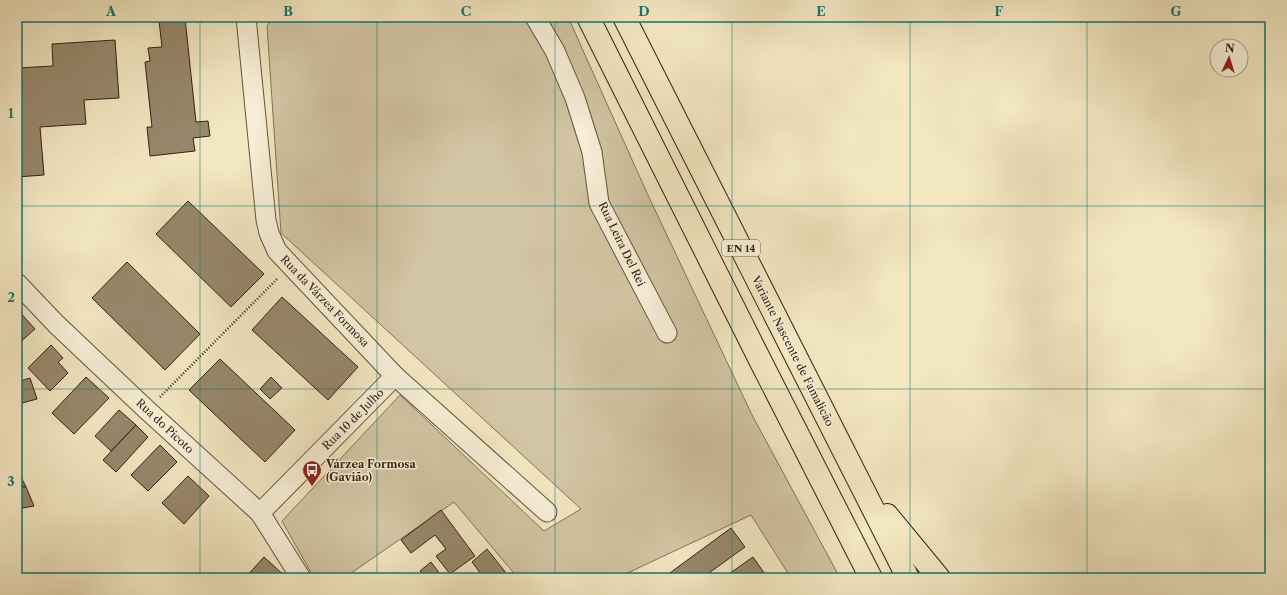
<svg xmlns="http://www.w3.org/2000/svg" width="1287" height="595" viewBox="0 0 1287 595" font-family="'Libre Caslon Text',serif">
  <style>
    .green { fill: #d2c5a3; stroke: #83735a }
    .building { fill: #97886c; stroke: #342110 }
    .lines { fill: none; stroke-linecap: round; stroke-linejoin: round }
    .minor-casing { stroke: #64523c; stroke-width: 21 }
    .highway-casing { stroke: #342110; stroke-width: 24 }
    .path { stroke: #342110; stroke-width: 2.5; stroke-dasharray: 1 2; stroke-linecap: butt }
    .minor { stroke: #f7efd7; stroke-width: 19 }
    .highway { stroke: #f2e7c1; stroke-width: 22 }
    .grid { fill: none; stroke: #0f766e; stroke-width: 1; stroke-opacity: 0.55 }
    .labels { text-anchor: middle; dominant-baseline: central; stroke-width: 3; stroke-linejoin: round; paint-order: stroke }
    .shield { fill: #f7efd7; stroke: #6e5f4c; stroke-width: 1 }
    .shield-label { font-size: 10px; font-weight: bold; fill: #342110 }
    .street-label { font-size: 11px; fill: #342110; stroke: #f7efd7 }
    .poi-label { font-size: 11px; font-weight: bold; fill: #342110; stroke: #f7efd7; text-anchor: start }
    .neatline { fill: none; stroke: #0f766e; stroke-width: 1.5 }
    .grid-label { font-size: 13px; text-anchor: middle; font-weight: bold; fill: #0f766e }
  </style>
  <rect width="100%" height="100%" fill="#f2e7c1"/>
  <filter id="stains"><feTurbulence type="fractalNoise" baseFrequency=".005" numOctaves="4"/><feColorMatrix values="0 0 0 0 .2 0 0 0 0 .09 0 0 0 0 .02 0 0 0 .5 -.17"/></filter>
  <radialGradient id="worn" r=".72"><stop offset=".6" stop-color="#630" stop-opacity="0"/><stop offset="1" stop-color="#630" stop-opacity=".3"/></radialGradient>
  <polygon class="green" points="273,17 568,17 647,193 752,415 840,578 791,578 751,515 617,578 518,578 454,502 344,578 314,578 282,521 400,395 544,531 581,509 281,233 267,26"/>
  <g class="building">
    <polygon points="185,18 196,122 208,121 210,136 193,138 195,151 150,156 147,127 152,127 145,62 150,61 148,48 162,47 159,21"/>
    <polygon points="115,40 119,98 84,100 86,124 40,127 44,175 17,177 17,68 53,66 52,44"/>
    <polygon points="188,201 264,274 231,307 156,234"/>
    <polygon points="127,262 200,334 165,370 92,298"/>
    <polygon points="282,297 358,367 328,400 252,330"/>
    <polygon points="17,309 35,329 17,345"/>
    <polygon points="51,345 63,358 58,362 68,373 50,391 28,368"/>
    <polygon points="220,359 295,430 265,462 189,390"/>
    <polygon points="86,377 109,398 74,434 52,413"/>
    <polygon points="271,377 282,388 270,399 260,389"/>
    <polygon points="30,378 37,399 22,403 17,387 17,382"/>
    <polygon points="17,387 22,403 17,405"/>
    <polygon points="119,410 136,425 111,451 95,436"/>
    <polygon points="136,425 148,437 116,472 103,460"/>
    <polygon points="160,445 177,462 148,491 131,475"/>
    <polygon points="17,469 26,487 17,487"/>
    <polygon points="188,476 209,496 184,524 162,503"/>
    <polygon points="17,487 26,487 34,506 17,509"/>
    <polygon points="441,510 475,556 450,574 436,556 446,549 435,535 411,553 401,540"/>
    <polygon points="731,528 745,547 709,573 713,578 663,578"/>
    <polygon points="487,549 510,578 484,578 472,562"/>
    <polygon points="264,557 287,578 245,578"/>
    <polygon points="753,557 767,577 765,578 723,578"/>
    <polygon points="431,562 443,578 426,578 420,571"/>
  </g>
  <g class="lines">
    <g class="minor-casing">
      <g id="minor">
        <polyline points="246,17 266,220 269,233 277,251 395,376 547,512"/>
        <polyline points="535,17 555,51 575,98 592,152 599,203 667,333"/>
        <polyline points="17,283 56,324 147,410 260,513 301,578"/>
        <polyline points="260,513 395,376"/>
      </g>
    </g>
    <g class="highway-casing">
      <g id="highway">
        <polyline points="588,17 762,364 871,578"/>
        <polyline points="624,17 908,578"/>
        <polyline points="887,515 939,578"/>
      </g>
    </g>
    <polyline class="path" points="160,397 278,278"/>
    <use href="#minor" class="minor"/>
    <use href="#highway" class="highway"/>
  </g>
  <path class="grid" d="M200,17V578M377,17V578M555,17V578M732,17V578M910,17V578M1087,17V578M17,206H1270M17,389H1270"/>
  <defs>
    <g id="bus-pin" transform="scale(1)"><path d="M0 17L-7.5 6A9.5 9.5 0 1 1 7.5 6Z" fill="#8f2418" stroke="#f7efd7"/><path d="M-5-6H5V4H4V6H2V4H-2V6H-4V4H-5ZM-3.5-4V0h7V-4ZM-3.5 1.2v1.5H-2V1.2ZM2 1.2v1.5H3.5V1.2Z" fill="#fff"/></g>
  </defs>
  <g fill-rule="evenodd">
    <use href="#bus-pin" x="312" y="470"/>
  </g>
  <g class="labels">
    <rect class="shield" x="722" y="240" width="38" height="16" rx="3"/>
    <g class="shield-label">
      <text x="741" y="248">EN 14</text>
    </g>
    <g class="street-label">
      <text transform="translate(622 244) rotate(64)">Rua Leira Del Rei</text>
      <text transform="translate(325 301) rotate(46)">Rua da Várzea Formosa</text>
      <text transform="translate(793 351) rotate(63)">Variante Nascente de Famalicão</text>
      <text transform="translate(353 419) rotate(-45)">Rua 10 de Julho</text>
      <text transform="translate(165 426) rotate(43)">Rua do Picoto</text>
    </g>
    <g class="poi-label">
      <text x="326" y="464">Várzea Formosa<tspan x="326" dy="13">(Gavião)</tspan></text>
    </g>
  </g>
  <rect width="1287" height="595" fill="none" stroke="#f2e7c1" stroke-width="44"/>
  <g transform="translate(1229 58) rotate(4)"><circle r="19" fill="#f7efd7" stroke="#a99d87"/>
  <path d="M0-3L7 15L0 10L-7 15Z" fill="#8f2418"/>
  <text y="-6" font-size="11" font-weight="bold" text-anchor="middle" fill="#342110">N</text>
  </g>
  <rect x="22" y="22" width="1243" height="551" class="neatline"/>
  <g class="grid-label">
    <text x="111" y="16">A</text>
    <text x="288" y="16">B</text>
    <text x="466" y="16">C</text>
    <text x="644" y="16">D</text>
    <text x="821" y="16">E</text>
    <text x="999" y="16">F</text>
    <text x="1176" y="16">G</text>
    <text x="11" y="118">1</text>
    <text x="11" y="302">2</text>
    <text x="11" y="486">3</text>
  </g>
  <rect width="100%" height="100%" filter="url(#stains)"/>
  <rect width="100%" height="100%" fill="url(#worn)"/>
</svg>
